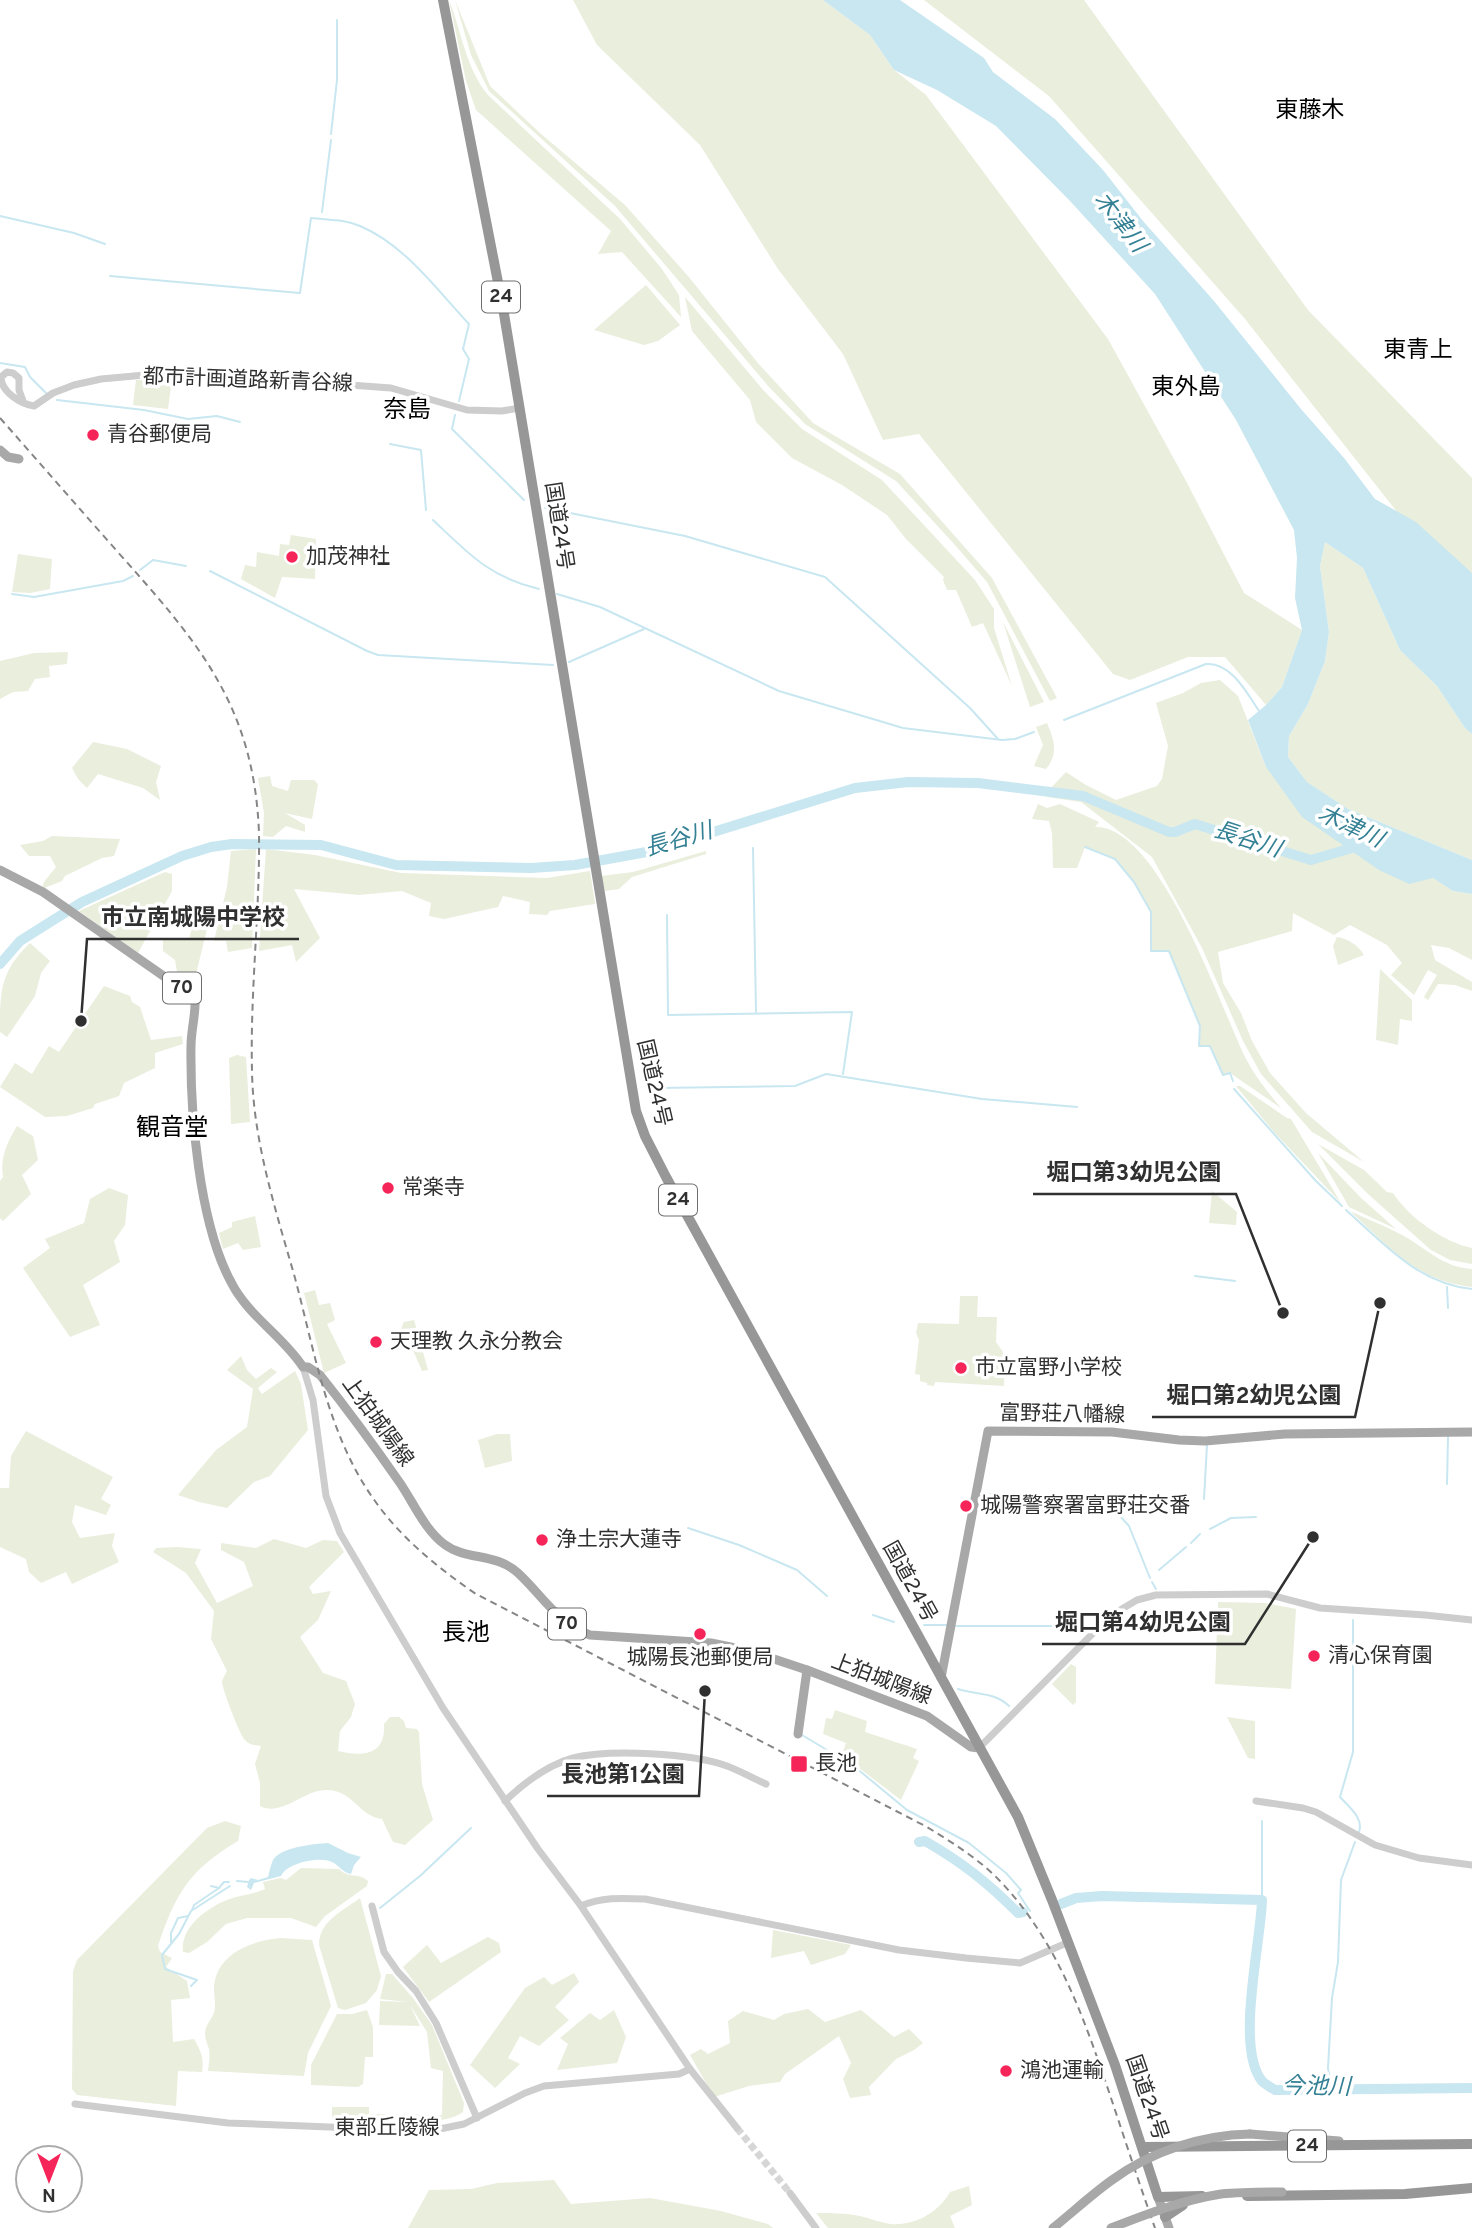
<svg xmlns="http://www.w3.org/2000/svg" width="1472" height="2228" viewBox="0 0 1472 2228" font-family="Overpass,'Noto Sans JP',sans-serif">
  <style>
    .green { fill: #eaeedd }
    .water { fill: #c8e7f0 }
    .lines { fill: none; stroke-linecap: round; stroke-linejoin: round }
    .stream { stroke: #c8e7f0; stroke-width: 2 }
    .river { stroke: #c8e7f0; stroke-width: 10 }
    .minor-tunnel { stroke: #d6d6d6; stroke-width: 7; stroke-dasharray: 7 3.5; stroke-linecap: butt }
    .minor { stroke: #cdcdcd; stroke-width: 7 }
    .major { stroke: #a8a8a8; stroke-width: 9 }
    .highway { stroke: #979797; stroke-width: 10 }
    .rail { stroke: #858585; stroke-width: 2; stroke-dasharray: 7 5; stroke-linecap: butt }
    .major-bridge { stroke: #a8a8a8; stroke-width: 9 }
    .poi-dot { fill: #f52559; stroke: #fff; stroke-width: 2.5 }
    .labels { text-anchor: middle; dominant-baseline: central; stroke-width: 7; stroke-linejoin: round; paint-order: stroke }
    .shield { fill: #fff; stroke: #6e6e6e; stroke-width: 2 }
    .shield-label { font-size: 19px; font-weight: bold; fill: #303030 }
    .street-label { font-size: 21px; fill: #303030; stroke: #fff }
    .poi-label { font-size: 21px; fill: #303030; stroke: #fff; text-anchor: start }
    .neighbourhood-label { font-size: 23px; fill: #000; stroke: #fff }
    .water-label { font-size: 23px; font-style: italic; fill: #348094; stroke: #fff }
    .quarter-label { font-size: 24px; fill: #000; stroke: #fff }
    .leader { fill: none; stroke: #303030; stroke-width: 2.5 }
    .callout-dot { fill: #303030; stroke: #fff; stroke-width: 2.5 }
    .callout-label { font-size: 23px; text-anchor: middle; font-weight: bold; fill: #303030; stroke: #fff; stroke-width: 7; stroke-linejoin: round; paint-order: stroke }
  </style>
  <rect width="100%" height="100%" fill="#fff"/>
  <g class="green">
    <path d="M449,0C462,32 465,67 488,95L620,219L662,269L679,295L681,317L622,252L598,254L611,231L476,110L466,81Z"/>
    <polygon points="455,0 490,86 540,133 625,205 688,276 757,362 813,423 900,474 992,578 1057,698 1050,701 987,582 955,545 896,481 805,424 769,387 615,206 489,91 471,55"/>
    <polygon points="573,0 823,0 870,35 894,70 926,95 1108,339 1185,479 1244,593 1302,630 1282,687 1266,705 1225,657 1188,657 1130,680 1113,674 919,434 883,440 843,354 778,269 700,145 597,45"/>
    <polygon points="924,0 1084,0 1308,310 1472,478 1472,607 1245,319 1049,96"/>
    <polygon points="646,285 680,325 658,341 644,345 594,330"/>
    <polygon points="685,297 764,391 802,429 882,480 975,580 994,609 994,628 1012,686 983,623 972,627 956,590 947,590 943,580 944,577 906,539 887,515 842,485 792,458 756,422 750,400 692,331"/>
    <polygon points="172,379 168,409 133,405 136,380"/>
    <polygon points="291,535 316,539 315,579 282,577 275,598 241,579 245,565 256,567 257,552 279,556 280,544 289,545"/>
    <polygon points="1325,542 1363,568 1400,650 1437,686 1465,728 1472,734 1472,860 1348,809 1307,782 1288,757 1289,736 1308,704 1325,661 1329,632 1320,566"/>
    <polygon points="18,554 52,559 50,589 30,593 12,592"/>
    <polygon points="1003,622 1044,702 1030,707"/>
    <polygon points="68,652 67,664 49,666 50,677 35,679 28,691 13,692 0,699 0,661 34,653"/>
    <polygon points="1220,680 1238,696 1266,767 1453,891 1472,894 1472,960 1449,948 1431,945 1435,960 1472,982 1472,991 1455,985 1438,984 1428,1000 1424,997 1437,975 1428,970 1414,995 1391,975 1402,963 1387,945 1350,925 1334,935 1293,913 1292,931 1218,952 1223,983 1241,1013 1252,1041 1270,1073 1306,1113 1364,1162 1312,1132 1261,1074 1243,1041 1202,948 1152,857 1081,802 1047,797 1047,792 1066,772 1086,785 1116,800 1157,786 1162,779 1168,746 1156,703 1183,693 1201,683"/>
    <path d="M1047,723C1054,740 1059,753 1046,769L1034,766L1043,745L1036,727Z"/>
    <polygon points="93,742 127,749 161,766 156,782 160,800 143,788 98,774 87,788 78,779 72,768"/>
    <polygon points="270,776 272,786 288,791 291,780 314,780 318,784 312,819 285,813 305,825 305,832 286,826 273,837 263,836 264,813 258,778"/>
    <path d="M1038,804L1047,808L1060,804L1099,822L1095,827C1159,825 1220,1005 1244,1055C1254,1075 1267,1091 1281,1108L1230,1073L1223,1075L1210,1046H1199L1200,1026L1169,952L1151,951V912L1134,882L1115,859L1085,847L1077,868H1053L1052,833L1049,821L1032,819Z"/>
    <polygon points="52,836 120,839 114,856 102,858 65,876 62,881 42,889 44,882 56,867 50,856 29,856 20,845 43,841"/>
    <polygon points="256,849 252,948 228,952 226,941 214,941 227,887 231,851"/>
    <polygon points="266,849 315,855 401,873 547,878 590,871 595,904 550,911 547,915 529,914 530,902 503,896 498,907 444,919 429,916 431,903 402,891 359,895 294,889 320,938 296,962 292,945 259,951"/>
    <polygon points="706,851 706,854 632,877 619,889 605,891 601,876 633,872"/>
    <polygon points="165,872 172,874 172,891 138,953 79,911"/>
    <polygon points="196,909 211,913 194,982 178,978 175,960 163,951 163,940 189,940"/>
    <path d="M1337,937C1347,938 1359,946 1364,955L1338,965L1333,946Z"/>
    <path d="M30,943L50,961L41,973L35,996L7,1037L0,1032C0,991 0,972 30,943Z"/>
    <polygon points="1380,969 1412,1000 1412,1021 1400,1019 1398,1045 1376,1040"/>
    <polygon points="104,986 130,996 132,1002 140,1007 151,1040 182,1036 183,1044 155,1053 155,1068 124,1083 119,1096 95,1104 93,1108 67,1116 45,1117 0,1087 15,1063 32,1074 49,1046 59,1052"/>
    <polygon points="237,1055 246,1057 250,1122 231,1124 229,1058"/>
    <polygon points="1236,1086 1240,1086 1287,1118 1291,1119 1341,1203 1273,1131"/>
    <path d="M17,1126L33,1136L38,1160L22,1175L31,1194L3,1221L0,1218V1181L3,1177C0,1157 7,1143 17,1126Z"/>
    <path d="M1318,1144L1364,1170L1387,1192L1393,1193C1408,1217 1445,1243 1472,1248V1264L1450,1260L1431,1250L1368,1194Z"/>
    <polygon points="1318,1153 1361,1198 1396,1229 1349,1207"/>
    <polygon points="109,1188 128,1195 125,1225 114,1241 120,1262 83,1285 100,1325 70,1337 23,1268 50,1248 45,1239 84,1223 90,1199"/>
    <polygon points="1212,1191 1237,1212 1236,1225 1209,1223"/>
    <path d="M1350,1211C1369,1220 1391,1228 1409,1239C1431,1253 1445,1267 1472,1269V1287C1416,1281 1389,1247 1350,1211Z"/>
    <polygon points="255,1216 261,1247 243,1250 238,1243 223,1249 219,1233 232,1227 232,1222"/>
    <polygon points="315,1290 319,1305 330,1303 335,1320 327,1324 346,1363 324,1373 304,1293"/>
    <polygon points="960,1296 978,1296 977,1317 997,1317 996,1342 1003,1352 1003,1361 1005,1362 1004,1386 935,1382 934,1386 927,1385 927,1383 920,1381 920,1375 915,1374 919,1340 916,1333 918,1323 959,1324"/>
    <polygon points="414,1320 428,1370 422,1371 413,1350 404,1341 400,1331 404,1322"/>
    <polygon points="241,1356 247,1370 256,1379 271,1368 277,1372 258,1388 262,1394 295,1371 301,1384 308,1430 270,1476 254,1482 227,1508 199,1502 178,1495 216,1450 247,1427 253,1389 227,1370"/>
    <polygon points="26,1431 113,1477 101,1499 111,1505 106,1515 75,1505 72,1522 80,1538 115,1533 112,1546 119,1562 72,1584 66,1572 41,1583 29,1572 26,1559 0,1547 0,1488 9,1488 11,1456"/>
    <polygon points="497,1434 510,1434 512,1461 485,1468 478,1440"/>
    <path d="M274,1539L306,1548L323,1540L337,1541L344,1552L309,1587L313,1594L331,1591L318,1620L300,1637L323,1673L346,1681L355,1704L351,1717L340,1731L338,1751C363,1757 386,1755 384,1724L390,1717H399L404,1721L406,1728L417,1729L419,1732L422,1784L433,1820L405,1845L393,1842L382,1819C356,1816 352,1784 318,1791C300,1795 279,1816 260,1806V1783L255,1764L261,1746C255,1745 249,1745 245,1740C240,1736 222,1688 222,1682C222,1681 226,1672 227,1671L211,1639L214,1611L186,1573L153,1552L156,1548L177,1547L201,1549L195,1563L217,1603L253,1586L244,1562L221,1550V1543L256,1548Z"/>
    <polygon points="1218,1602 1265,1603 1296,1609 1291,1689 1215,1684"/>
    <polygon points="1071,1664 1076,1667 1076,1702 1073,1705 1052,1684"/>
    <polygon points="835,1710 867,1721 865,1732 917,1749 913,1758 919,1761 901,1800 842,1755 846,1743 823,1734 826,1718 832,1719"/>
    <polygon points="1227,1717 1255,1721 1255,1759 1248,1758"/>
    <path d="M225,1821L241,1826L238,1841C190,1869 175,1894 158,1946L160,1952L172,1958L166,1967L187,1981L190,1998L171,2000L173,2042L194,2039C201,2051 204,2058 202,2072L178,2071L176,2106L77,2095L72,2089L73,1971L77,1960L207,1828Z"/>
    <path d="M301,1868L339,1869C349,1879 358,1872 368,1881L367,1886L325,1916L316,1927L291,1918H247L226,1924L207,1942L189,1953L183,1952C180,1927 207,1908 227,1900C240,1895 252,1895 265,1889L263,1882L281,1878L286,1880Z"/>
    <path d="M360,1898L381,1976L377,1990L366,2003L345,2010L338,2008L319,1945C319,1921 343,1911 360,1898Z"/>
    <polygon points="773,1930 851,1945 845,1954 811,1965 804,1951 771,1958"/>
    <polygon points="488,1937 499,1943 501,1952 429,2002 403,1967 427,1945 441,1963"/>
    <path d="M281,1938L312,1940L331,2006L308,2053L304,2076L208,2071C209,2063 210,2056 209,2049C207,2043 205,2039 205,2033C206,2024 211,2020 214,2013C217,2003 212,1990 215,1980C222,1951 255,1940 281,1938Z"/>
    <polygon points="574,1973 579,1982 555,2007 569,2020 539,2046 520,2036 508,2058 520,2064 495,2088 470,2065 525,1988 544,1977 552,1985"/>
    <path d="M386,1974H392L413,1998L432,2025L464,2103L463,2112C440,2130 362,2119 332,2119V2107H369V2114L442,2115L443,2071L431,2068L427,2032L410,2005L420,2026L379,2025L380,2001L408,2002L380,1999Z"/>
    <polygon points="808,2009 825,2022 861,2010 894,2037 909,2029 923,2043 914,2050 896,2059 869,2087 871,2095 850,2098 843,2079 851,2063 839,2036 785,2074 780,2082 749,2086 714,2097 690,2055 701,2049 708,2054 730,2043 728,2021 743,2011 774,2020 784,2014"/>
    <polygon points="367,2010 373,2027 373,2057 365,2057 363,2084 358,2087 311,2085 311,2065 337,2014 352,2014"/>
    <polygon points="614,2010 626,2037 617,2063 557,2070 568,2044 560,2038 590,2013 600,2020"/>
    <polygon points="554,2180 571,2204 650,2198 721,2211 768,2224 773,2228 408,2228 429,2190 471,2189 497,2183"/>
    <path d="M969,2186L972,2205L950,2216L955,2228H828L816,2213C831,2213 845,2213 860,2216C870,2218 881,2223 891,2224C915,2226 939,2212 950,2192Z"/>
  </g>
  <g class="water">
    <polygon points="823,0 900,0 984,58 993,72 1055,119 1103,170 1143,221 1214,301 1301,409 1344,458 1375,499 1416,522 1472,573 1472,734 1465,728 1437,686 1400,650 1363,568 1325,542 1320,566 1329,632 1325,661 1308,704 1289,736 1288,757 1307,782 1348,809 1472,860 1472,894 1453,891 1433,878 1409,884 1379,870 1302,817 1266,767 1248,720 1266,705 1282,687 1302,630 1295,598 1297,558 1294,530 1236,420 1155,294 1070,201 996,126 937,90 894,70 870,35"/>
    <path d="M328,1843L348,1853L361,1857L354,1865L351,1874C343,1873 340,1866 332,1862C319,1856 287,1863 281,1876L254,1883L251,1890L247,1887L249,1880L251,1878L258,1880L268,1877C269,1872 271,1865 273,1860C281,1847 313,1844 328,1843Z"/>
  </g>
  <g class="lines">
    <g class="stream">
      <polyline points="331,134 337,80 337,20"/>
      <polyline points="322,212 331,140"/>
      <polyline points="0,216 74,233 105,244"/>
      <path d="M110,276L300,293L311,218C328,220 344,219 360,226C405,245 436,289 469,324L463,349L469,359L459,401"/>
      <polyline points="0,363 25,367 30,377 46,393"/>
      <polyline points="57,400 144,410 188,419 217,416 240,422"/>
      <polyline points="455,415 452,429 524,500"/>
      <polyline points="390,444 421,450 426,510"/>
      <polyline points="545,508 685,536 825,577 970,708 998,739"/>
      <path d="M433,520C469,554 489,577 539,589"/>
      <polyline points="140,570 153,560 186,566"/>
      <polyline points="210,571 367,651 378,655 553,665"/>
      <polyline points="12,594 34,597 123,581 133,576"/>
      <polyline points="557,594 600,607 779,691 903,728 1002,740 1015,739 1034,732"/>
      <polyline points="569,662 644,629"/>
      <path d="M1064,720L1206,664C1231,662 1247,693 1259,711"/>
      <polyline points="1085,847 1115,859 1134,882 1151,912 1151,951 1169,951 1200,1026 1199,1046 1210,1046 1223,1075 1230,1073 1233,1081"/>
      <polyline points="753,848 756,1012"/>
      <polyline points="667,915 668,1015 852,1012 843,1074"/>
      <polyline points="658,1088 795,1086 826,1074 982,1099 1077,1107"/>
      <polyline points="1234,1089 1315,1180 1342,1206"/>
      <path d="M1346,1210C1384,1244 1419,1284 1472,1289"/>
      <polyline points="1195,1276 1235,1281"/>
      <polyline points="1447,1287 1448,1308"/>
      <polyline points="1447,1484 1448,1437"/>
      <polyline points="990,1494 994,1496 1020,1493"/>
      <polyline points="1204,1499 1207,1445"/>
      <polyline points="1119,1515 1129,1526 1150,1578"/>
      <polyline points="688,1528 739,1545 797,1570 827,1596"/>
      <polyline points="1210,1529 1231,1518 1256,1517"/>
      <polyline points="1191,1543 1200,1534"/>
      <polyline points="1159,1570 1186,1547"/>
      <polyline points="1152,1582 1156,1589"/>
      <polyline points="873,1615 894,1622"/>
      <path d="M1353,1620V1752L1340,1797C1349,1807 1364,1818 1359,1832"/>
      <polyline points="924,1625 948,1625"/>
      <polyline points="956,1626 1086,1626"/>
      <path d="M958,1689C976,1695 995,1692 1009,1706"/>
      <polyline points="802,1735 827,1750"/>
      <polyline points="835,1756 861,1772 907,1810 969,1843 1006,1873 1021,1890 1018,1893 1030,1911"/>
      <polyline points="1262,1821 1262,1900"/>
      <polyline points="237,1881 248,1882"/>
      <polyline points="211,1886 219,1888 224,1882 229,1882"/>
      <polyline points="380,1908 420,1876 471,1828"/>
      <polyline points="192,1910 194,1905 219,1888"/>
      <polyline points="171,1942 171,1933 178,1918 188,1916"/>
      <polyline points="191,1986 197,1980 165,1969 162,1955 179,1934 191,1911 230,1886"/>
      <polyline points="1331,2089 1328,2068 1332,1998 1338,1962 1341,1880 1355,1842"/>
    </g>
    <g class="river">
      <polyline points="0,964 20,941 82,902 182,856 211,847 232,844 321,845 396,865 531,868 575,865 652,851 855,788 908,782 978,783 1083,796 1169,832 1175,832 1195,824 1311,860 1362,845"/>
      <path d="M919,1842L925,1841C963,1863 987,1882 1018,1913L1023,1912"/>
      <path d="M1061,1904L1076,1898L1102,1896L1262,1900C1261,1942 1235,2048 1262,2081C1266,2085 1270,2087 1275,2090L1472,2088"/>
    </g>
    <polyline class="minor-tunnel" points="737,2128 790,2193"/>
    <g class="minor">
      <path d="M23,401L19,390V378L13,373L7,372L1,377C1,392 21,404 34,406L53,393L74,385L101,379L156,374L227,376L391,388L467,410L502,411L519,408"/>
      <path d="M303,1367L313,1400L326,1496L340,1533L443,1708L538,1849L581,1906C602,1897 621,1898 645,1899L899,1950L966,1958L1020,1963L1069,1942"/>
      <polyline points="979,1748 1110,1616 1137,1600 1156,1595 1267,1594 1320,1608 1425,1615 1472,1620"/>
      <path d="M505,1801C524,1783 547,1765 573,1758C609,1749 692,1753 727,1766C740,1771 753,1778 766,1784"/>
      <polyline points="1256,1801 1303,1808 1316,1812 1375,1845 1419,1858 1472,1865"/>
      <polyline points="372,1906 384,1952 398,1972 416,1991 436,2023 477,2118"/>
      <polyline points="581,1906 690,2069 737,2128"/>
      <polyline points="75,2104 228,2123 430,2131 464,2124 525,2093 544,2086 679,2074 690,2069"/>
      <polyline points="790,2193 816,2228"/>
    </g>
    <g class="major">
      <polyline points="0,450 8,457 19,459"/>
      <path d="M0,870L43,892L195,998C196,1014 191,1030 191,1046C190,1113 199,1223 231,1282C248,1316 283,1336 303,1367H308L320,1375C348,1410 375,1447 400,1483C413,1502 425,1530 444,1544C466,1561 495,1552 518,1573C542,1595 557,1623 590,1635L711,1643L750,1651L807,1670L927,1716L971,1747L979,1748"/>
      <polyline points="941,1678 988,1431 1112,1432 1179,1440 1205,1441 1285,1434 1472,1432"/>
      <polyline points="798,1734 807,1670"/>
      <polyline points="1250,2134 1339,2141"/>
      <polyline points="1158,2197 1169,2228"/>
    </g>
    <g class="highway">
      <polyline points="443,0 503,308 636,1111 645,1136 666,1177 1018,1817 1052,1900 1115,2065 1158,2197 1202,2196"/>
      <polyline points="1143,2147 1472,2144"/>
      <polyline points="1247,2196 1405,2194 1472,2188"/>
      <polyline points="1165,2217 1183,2205"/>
    </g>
    <path class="rail" d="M0,418C39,462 77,506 116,550C197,641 254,704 259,833C260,912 250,992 252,1071C253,1141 276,1211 295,1278C315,1353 328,1436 375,1501C401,1538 438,1568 476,1594L927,1827C953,1843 979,1859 1000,1881C1057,1941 1083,2015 1109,2092C1124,2137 1139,2183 1155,2228"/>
    <g class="major-bridge">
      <path d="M1053,2228C1073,2212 1091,2195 1112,2180C1152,2151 1201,2135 1250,2134"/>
      <path d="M1111,2228C1147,2214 1183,2200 1221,2194C1241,2192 1262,2192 1282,2192"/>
    </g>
  </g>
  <g class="poi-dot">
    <circle cx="93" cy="435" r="7"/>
    <circle cx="292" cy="557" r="7"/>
    <circle cx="388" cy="1188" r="7"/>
    <circle cx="376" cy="1342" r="7"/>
    <circle cx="961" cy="1368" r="7"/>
    <circle cx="966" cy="1506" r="7"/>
    <circle cx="542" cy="1540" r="7"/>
    <circle cx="700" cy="1634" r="7"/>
    <circle cx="1314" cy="1656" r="7"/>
    <rect x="790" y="1755" width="18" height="18" rx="3.5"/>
    <circle cx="1006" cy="2071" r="7"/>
  </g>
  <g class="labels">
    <g class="shield">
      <rect x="482" y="281.5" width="38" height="31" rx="5"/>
      <rect x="163" y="972.5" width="38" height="31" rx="5"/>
      <rect x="659" y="1184.5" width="38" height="31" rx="5"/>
      <rect x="548" y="1608.5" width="38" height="31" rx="5"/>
      <rect x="1288" y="2130.5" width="38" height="31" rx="5"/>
    </g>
    <g class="shield-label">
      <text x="501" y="297">24</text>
      <text x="182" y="988">70</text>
      <text x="678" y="1200">24</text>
      <text x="567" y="1624">70</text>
      <text x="1307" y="2146">24</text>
    </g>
    <g class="street-label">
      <text transform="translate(248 381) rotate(2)">都市計画道路新青谷線</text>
      <text transform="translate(558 526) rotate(81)">国道24号</text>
      <text transform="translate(653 1083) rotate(77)">国道24号</text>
      <text transform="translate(1062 1415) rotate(1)">富野荘八幡線</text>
      <text transform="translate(377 1422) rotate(54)">上狛城陽線</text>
      <text transform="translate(909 1582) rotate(61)">国道24号</text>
      <text transform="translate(881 1680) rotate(21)">上狛城陽線</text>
      <text transform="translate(1146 2098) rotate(71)">国道24号</text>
      <text x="387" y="2128">東部丘陵線</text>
    </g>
    <g class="poi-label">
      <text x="107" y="435">青谷郵便局</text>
      <text x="306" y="557">加茂神社</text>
      <text x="402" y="1188">常楽寺</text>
      <text x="390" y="1342">天理教 久永分教会</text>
      <text x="975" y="1368">市立富野小学校</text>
      <text x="980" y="1506">城陽警察署富野荘交番</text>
      <text x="556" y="1540">浄土宗大蓮寺</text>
      <text x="1328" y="1656">清心保育園</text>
      <text x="700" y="1658" text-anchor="middle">城陽長池郵便局</text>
      <text x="815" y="1764">長池</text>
      <text x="1020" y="2071">鴻池運輸</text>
    </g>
    <g class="neighbourhood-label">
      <text x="1310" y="111">東藤木</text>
      <text x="1418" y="351">東青上</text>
      <text x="1186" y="388">東外島</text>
    </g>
    <g class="water-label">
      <text transform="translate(1119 223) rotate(52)">木津川</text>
      <text transform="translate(1350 828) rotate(25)">木津川</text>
      <text transform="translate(679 841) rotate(-16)">長谷川</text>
      <text transform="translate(1247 841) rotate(18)">長谷川</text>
      <text transform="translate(1316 2088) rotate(1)">今池川</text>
    </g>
    <g class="quarter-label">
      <text x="407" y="411">奈島</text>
      <text x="172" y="1129">観音堂</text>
      <text x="466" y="1634">長池</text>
    </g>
  </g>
  <path class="leader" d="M81 1021L87 939H299M1283 1313L1236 1194H1033M1380 1303L1355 1417H1152M1313 1537L1245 1644H1042M705 1691L699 1796H547"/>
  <g class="callout-dot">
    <circle cx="81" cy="1021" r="7"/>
    <circle cx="1283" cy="1313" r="7"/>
    <circle cx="1380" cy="1303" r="7"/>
    <circle cx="1313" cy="1537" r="7"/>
    <circle cx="705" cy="1691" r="7"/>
  </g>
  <g class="callout-label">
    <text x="193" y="925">市立南城陽中学校</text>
    <text x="1134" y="1180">堀口第3幼児公園</text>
    <text x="1254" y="1403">堀口第2幼児公園</text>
    <text x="1143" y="1630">堀口第4幼児公園</text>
    <text x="623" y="1782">長池第1公園</text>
  </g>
  <g transform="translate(49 2179) rotate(180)"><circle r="33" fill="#ffffff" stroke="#acacac" stroke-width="2"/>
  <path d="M0-5L12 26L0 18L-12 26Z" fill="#f52559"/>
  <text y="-10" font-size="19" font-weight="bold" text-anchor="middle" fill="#303030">N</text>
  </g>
</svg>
